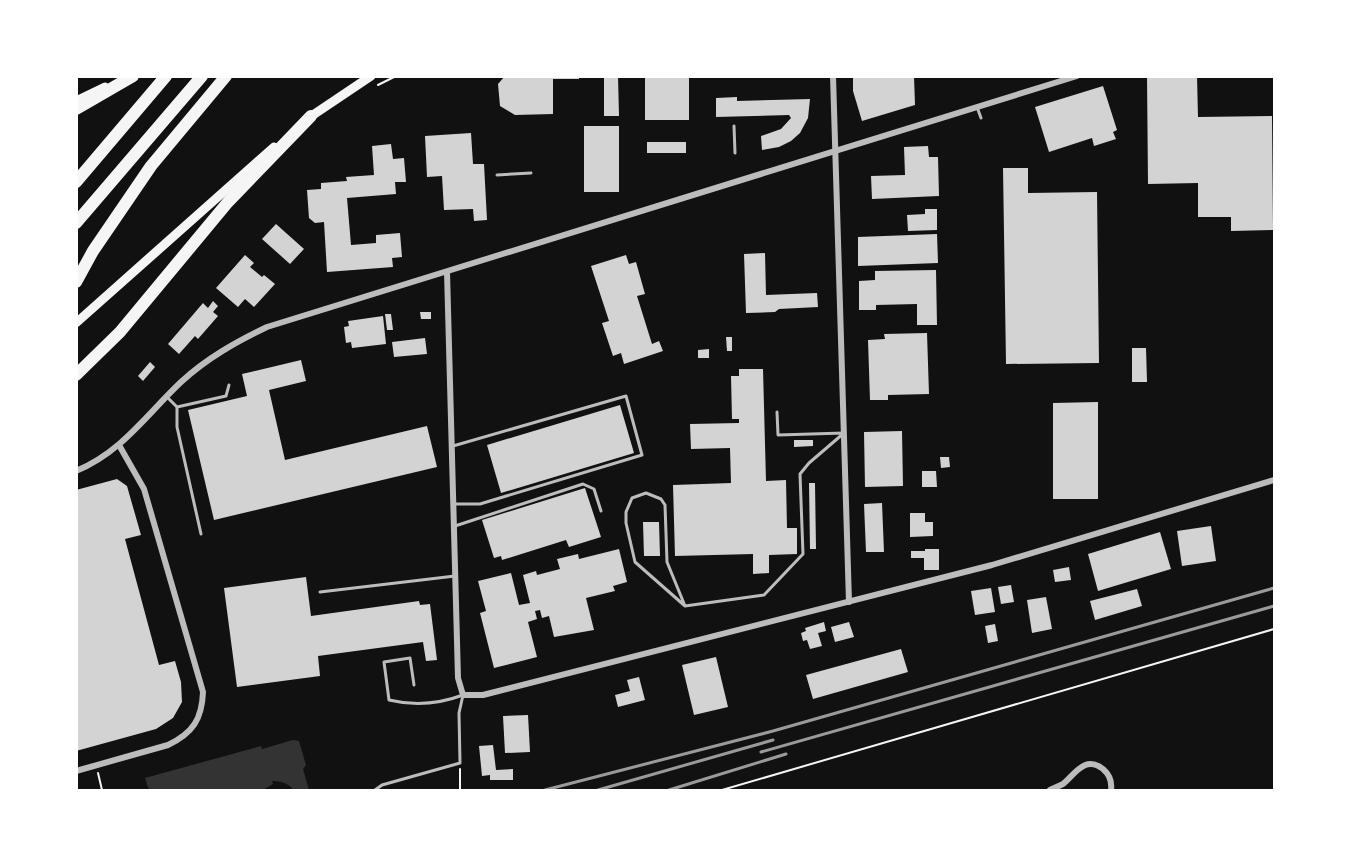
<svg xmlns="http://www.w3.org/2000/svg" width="1351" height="867" viewBox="0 0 1351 867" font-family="'Libre Baskerville',serif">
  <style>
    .water { fill: #333 }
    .building { fill: #d3d3d3 }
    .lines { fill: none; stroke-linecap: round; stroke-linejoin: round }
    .path { stroke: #f5f5f5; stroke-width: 2 }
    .service { stroke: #bcbcbc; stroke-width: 3 }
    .minor { stroke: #bcbcbc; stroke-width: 6 }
    .secondary { stroke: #f5f5f5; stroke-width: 9 }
    .motorway { stroke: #f5f5f5; stroke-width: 12 }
    .rail { stroke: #9a9a9a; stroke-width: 3 }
  </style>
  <rect width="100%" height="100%" fill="#111"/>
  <path class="water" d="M293,740L299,741L306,765L303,769L309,790H293C289,783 280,781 272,781L273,784L263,790H149L145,778L261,746L262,749Z"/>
  <g class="building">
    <polygon points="505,76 579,76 579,79 553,79 553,114 515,115 500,106 498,84"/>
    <polygon points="604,76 618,76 619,116 604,116"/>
    <rect x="645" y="76" width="44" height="44"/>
    <polygon points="853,76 914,76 915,105 862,121 853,91"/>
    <polygon points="1147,76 1197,76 1198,117 1272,116 1273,230 1231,231 1231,217 1198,217 1198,183 1148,184"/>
    <polygon points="1103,86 1117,130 1113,132 1116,139 1094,146 1092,138 1049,152 1035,107"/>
    <polygon points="737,97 737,101 810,99 808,118 800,133 791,141 779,147 762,150 761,136 781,129 791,118 789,115 716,117 716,98"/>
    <rect x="584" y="126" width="35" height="66"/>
    <polygon points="471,133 473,164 484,164 487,220 474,221 473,209 444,210 442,176 427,177 425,136"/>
    <rect x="647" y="142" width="39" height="11"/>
    <polygon points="391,144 393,159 404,158 406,182 395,182 396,194 347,198 351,245 376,243 376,235 400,233 402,257 392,258 393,267 327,272 324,222 315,223 309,218 307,190 321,189 321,183 347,181 346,177 374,175 372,146"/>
    <polygon points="928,146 929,157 938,157 939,196 872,199 871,176 905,175 904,147"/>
    <polygon points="1003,168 1028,168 1028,193 1097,192 1099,363 1006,364"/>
    <polygon points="925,209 937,209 937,230 908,231 907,215 925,214"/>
    <polygon points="276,224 304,249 290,264 262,239"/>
    <polygon points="937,234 938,263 858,266 858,237"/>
    <polygon points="765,253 766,295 817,293 818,307 779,309 775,312 746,313 744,254"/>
    <polygon points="245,255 254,263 250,267 262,277 264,275 275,284 254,307 245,299 238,307 216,288"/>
    <polygon points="626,255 629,264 636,262 645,294 637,296 652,344 659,341 663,351 624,364 621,353 613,356 602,323 609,321 591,266"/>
    <polygon points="936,270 937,325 917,325 917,304 876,305 876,310 859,310 859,281 875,280 875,271"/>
    <polygon points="213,301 218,306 213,312 218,316 198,339 195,336 179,354 168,344 203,303 208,308"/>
    <polygon points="420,312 431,312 431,319 421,319"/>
    <polygon points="385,314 391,314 393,330 387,330"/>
    <polygon points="383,316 386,344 352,348 351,342 346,343 344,327 349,326 348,321"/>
    <polygon points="927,333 929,394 888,395 888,400 870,400 868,340 885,339 884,334"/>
    <polygon points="726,337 732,337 732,351 727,351"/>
    <polygon points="425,338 427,354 394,357 392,342"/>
    <polygon points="1132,348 1146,348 1147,382 1132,382"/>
    <polygon points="709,349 709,358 698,358 698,350"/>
    <polygon points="301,360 306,381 269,390 285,460 427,426 437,467 214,520 188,410 247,396 242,374"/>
    <polygon points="150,362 155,367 143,381 138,376"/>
    <polygon points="739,369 763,369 766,481 786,480 787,528 797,528 797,554 769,555 769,573 753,574 753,554 675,556 673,485 731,483 730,448 691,449 690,424 739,423 739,419 732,419 731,376 739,376"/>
    <polygon points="1098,402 1098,499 1053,499 1053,403"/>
    <polygon points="620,405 634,453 501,493 487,445"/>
    <polygon points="902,431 903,486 865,487 864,432"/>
    <polygon points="794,440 813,440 813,446 794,447"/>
    <polygon points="940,457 949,457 950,467 941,468"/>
    <polygon points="922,471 936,471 937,487 922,487"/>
    <polygon points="117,479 127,486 141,535 125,539 159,665 175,661 181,682 182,702 173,718 156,729 76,751 76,490"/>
    <polygon points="809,483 815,483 816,549 810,549"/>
    <polygon points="585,488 601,537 569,547 566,540 502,560 501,556 494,558 482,520"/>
    <polygon points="882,503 884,552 866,552 864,504"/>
    <polygon points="910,513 925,513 925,522 933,522 933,536 910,537"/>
    <polygon points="643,522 659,522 660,556 644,556"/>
    <polygon points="1211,526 1216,561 1182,566 1177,531"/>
    <polygon points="1160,532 1171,569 1098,591 1088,554"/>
    <polygon points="619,549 627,582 613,586 615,591 586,598 594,630 554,637 549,616 542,618 540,610 535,611 537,619 528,622 537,657 494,668 480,613 486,611 478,581 511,573 519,605 530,603 523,575 536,571 537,575 560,569 557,559 578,554 579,559"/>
    <polygon points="925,549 939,549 939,570 924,570 924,558 911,558 911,551 925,551"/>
    <polygon points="1069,567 1071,580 1055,582 1053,570"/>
    <polygon points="306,577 311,616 419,601 420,605 430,604 437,660 426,661 423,642 318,656 320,676 237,687 224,588"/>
    <polygon points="1011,585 1014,602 1001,604 998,587"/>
    <polygon points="991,588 995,612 975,615 971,591"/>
    <polygon points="1137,589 1142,606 1095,620 1090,601"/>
    <polygon points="1046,597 1052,629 1032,633 1027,600"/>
    <polygon points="824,622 826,631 818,633 822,646 810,649 807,640 803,641 801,633 806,631 805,628"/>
    <polygon points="849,622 854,637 835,642 831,627"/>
    <polygon points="995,624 998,641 988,643 985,626"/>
    <polygon points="901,649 908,672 813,699 806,675"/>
    <polygon points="716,657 728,707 694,715 682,665"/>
    <polygon points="639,677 645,700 618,707 615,695 630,691 627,680"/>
    <polygon points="528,715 530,752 505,753 503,716"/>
    <polygon points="493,745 496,770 513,769 513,780 490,780 490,775 482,776 479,746"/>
  </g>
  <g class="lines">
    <g class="path">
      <polyline points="378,85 396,76"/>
      <polyline points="460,769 460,790"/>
      <polyline points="98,773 102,790"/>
      <polyline points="722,790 1274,629"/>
    </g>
    <g class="service">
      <polyline points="977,107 981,118"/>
      <polyline points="734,126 735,153"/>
      <polyline points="497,175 531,173"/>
      <polyline points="167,397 177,407 177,427 201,534"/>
      <polyline points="177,407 226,396 229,385"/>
      <polyline points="453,446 626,396 642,455 480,504 455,504"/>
      <polyline points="455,526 583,484 594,489 601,511"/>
      <polyline points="320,592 455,576"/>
      <polyline points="685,606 667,562 665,505 661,499 646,493 632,498 626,512 626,523 635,562 685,606 764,595 803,554 800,474 809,463 844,433 778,435 777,412"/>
      <path d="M414,685L410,658L384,662L389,700C414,706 439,704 463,695"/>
      <polyline points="375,790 382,785 460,763 459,713 463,695"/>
    </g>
    <g class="minor">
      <polyline points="833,76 849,602"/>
      <polyline points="447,272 458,678 463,695 483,695 992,565 1274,480"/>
      <path d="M76,471C122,452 147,414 181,382C207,358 236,342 267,327L1077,76"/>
      <path d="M76,771L168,745C193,733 202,719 203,692L144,489L119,445"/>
      <path d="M1050,790C1054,788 1059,786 1063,784C1075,774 1085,755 1103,769C1110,775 1112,782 1111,790"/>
    </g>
    <g class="secondary">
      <polyline points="76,101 105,87"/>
      <polyline points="307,119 371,76"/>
      <polyline points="76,323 274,147"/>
    </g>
    <g class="motorway">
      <polyline points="76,109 133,76"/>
      <polyline points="76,182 166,76"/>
      <polyline points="76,223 202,76"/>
      <polyline points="76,282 93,251 151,166 226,76"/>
      <polyline points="76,375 120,332 228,202 311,116"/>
    </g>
    <g class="rail">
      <polyline points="761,752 1274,606"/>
      <polyline points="545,790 773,731 1274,588"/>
      <polyline points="598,790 773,740"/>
      <polyline points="669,790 786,754"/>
    </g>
  </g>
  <rect width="1351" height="867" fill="none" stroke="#ffffff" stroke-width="156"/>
</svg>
